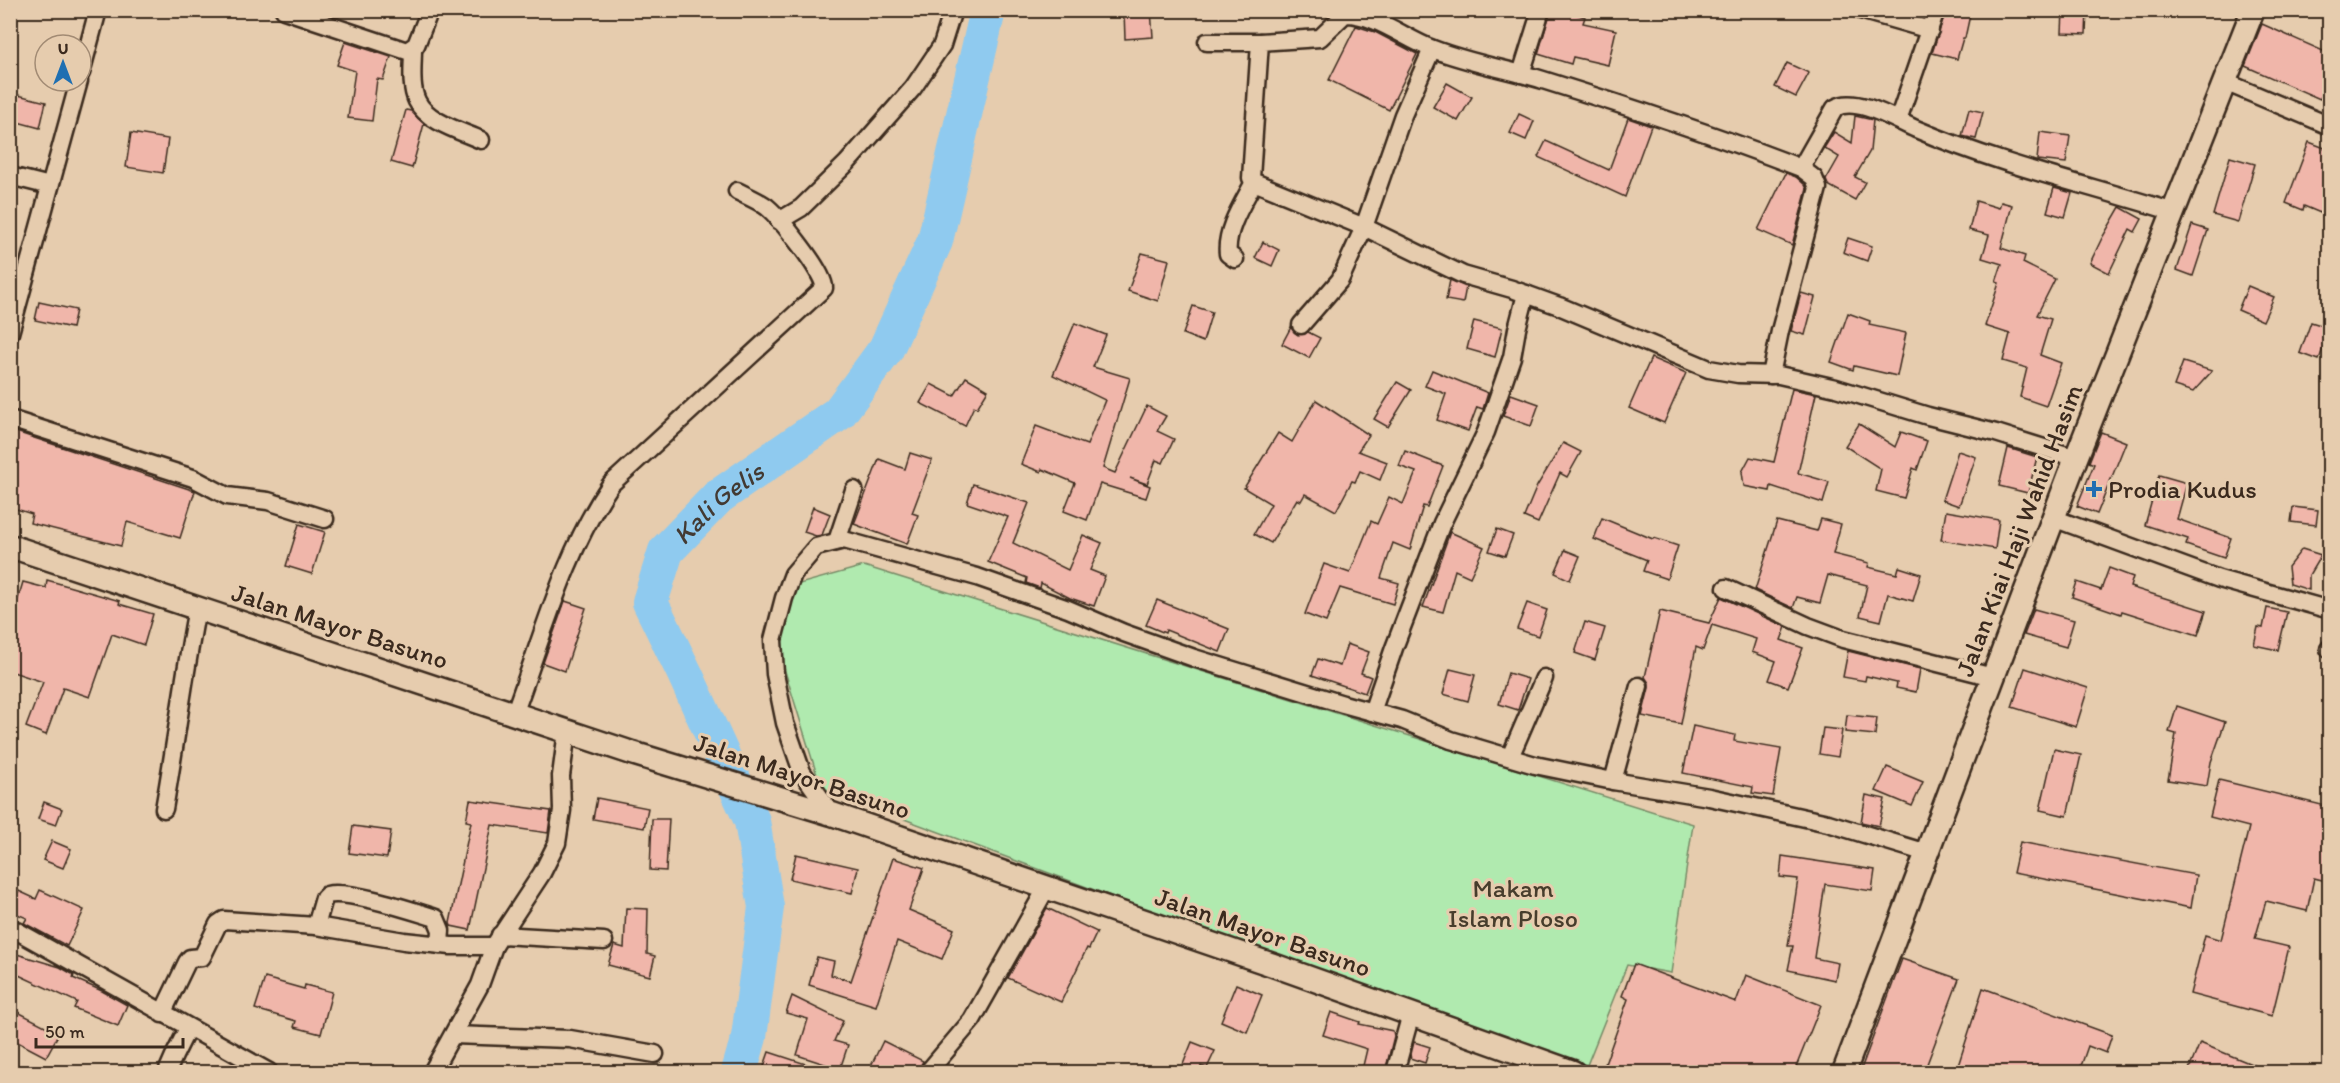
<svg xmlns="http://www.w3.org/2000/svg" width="2340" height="1083" viewBox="0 0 2340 1083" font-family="Itim,sans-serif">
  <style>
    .green { fill: #b0eaaf; stroke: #768a66; stroke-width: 1.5 }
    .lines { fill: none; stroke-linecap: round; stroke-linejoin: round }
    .river { stroke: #8fcaef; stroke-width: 36 }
    .building { fill: #f0b6aa; stroke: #3b2a1e; stroke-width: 1.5 }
    .street-casing { stroke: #3b2a1e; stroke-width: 21 }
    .secondary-casing { stroke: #3b2a1e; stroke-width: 27 }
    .street { stroke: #e6ccae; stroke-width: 16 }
    .secondary { stroke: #e6ccae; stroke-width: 22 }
    .poi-dot { fill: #1f6fb2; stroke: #e6ccae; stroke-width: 2 }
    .labels { text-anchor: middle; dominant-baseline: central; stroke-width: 6; stroke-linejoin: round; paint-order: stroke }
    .poi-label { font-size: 26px; fill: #3b2a1e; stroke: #e6ccae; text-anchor: start }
    .street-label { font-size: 26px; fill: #3b2a1e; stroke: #e6ccae }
    .park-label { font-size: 26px; fill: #473d2c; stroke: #e6ccae }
    .water-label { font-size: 27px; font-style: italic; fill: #433a33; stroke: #e6ccae }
  </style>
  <rect width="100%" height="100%" fill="#e6ccae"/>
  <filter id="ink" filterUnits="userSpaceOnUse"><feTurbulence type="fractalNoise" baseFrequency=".0167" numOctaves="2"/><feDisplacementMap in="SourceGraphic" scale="12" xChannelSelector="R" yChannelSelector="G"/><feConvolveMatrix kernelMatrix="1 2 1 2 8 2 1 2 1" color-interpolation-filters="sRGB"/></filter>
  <g filter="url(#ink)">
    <polygon class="green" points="864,566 1693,824 1671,973 1627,965 1587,1065 1250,948 821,788 780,655 792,586"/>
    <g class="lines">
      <path class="river" id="s1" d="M739,1072L749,1037L766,907L752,821L685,674L650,602L666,551L718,497L839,413L886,349L935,241L988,10"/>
    </g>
    <g class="building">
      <polygon points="1151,10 1153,37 1125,39 1124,11"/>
      <polygon points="1551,10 1563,10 1585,17 1583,23 1616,30 1608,65 1573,57 1571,64 1538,54"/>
      <polygon points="1946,10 1970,15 1965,38 1963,38 1957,59 1932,53"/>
      <polygon points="2063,10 2087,10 2086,34 2062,33"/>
      <polygon points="2262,24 2330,54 2330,78 2320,99 2245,66"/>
      <polygon points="1356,26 1375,32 1417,54 1389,110 1329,80"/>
      <polygon points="345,42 391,57 383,80 377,79 372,121 348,118 355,71 337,65"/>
      <polygon points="1787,63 1809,73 1796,97 1775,87"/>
      <polygon points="1447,83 1472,97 1458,121 1433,107"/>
      <polygon points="10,93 46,102 40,128 10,120"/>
      <polygon points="1969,109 1983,112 1976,139 1962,136"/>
      <polygon points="406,110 411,111 424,124 412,168 391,162"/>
      <polygon points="1519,114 1534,121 1526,140 1510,133"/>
      <polygon points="1855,116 1873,120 1870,151 1855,177 1865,182 1855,200 1828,185 1826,180 1839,157 1824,148 1834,132 1852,143"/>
      <polygon points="1628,118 1651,126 1625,197 1538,157 1546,141 1609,170"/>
      <polygon points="2040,132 2070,136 2066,163 2037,160"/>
      <polygon points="131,133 168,139 163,173 126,167"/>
      <polygon points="2309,142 2330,150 2330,217 2304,206 2303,210 2286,203"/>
      <polygon points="2230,157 2255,164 2238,222 2213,215"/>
      <polygon points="1786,173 1796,177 1805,185 1807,189 1792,245 1758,230"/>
      <polygon points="2054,188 2072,193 2065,217 2047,212"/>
      <polygon points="1976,201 1999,208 2001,202 2012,205 2001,248 2025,256 2023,263 2055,279 2037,315 2051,319 2040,355 2061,363 2046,406 2020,397 2027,368 2003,361 2010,334 1985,326 1999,283 1996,282 2002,264 1982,258 1989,235 1969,230"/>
      <polygon points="2120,207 2142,219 2135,232 2130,229 2109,273 2090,263 2102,238"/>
      <polygon points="2192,225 2208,230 2193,276 2177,270"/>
      <polygon points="1848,238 1872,246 1867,261 1843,252"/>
      <polygon points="1263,242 1279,250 1272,266 1255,258"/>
      <polygon points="1142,253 1169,260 1158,301 1128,291"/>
      <polygon points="1450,280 1466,287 1463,303 1446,300"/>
      <polygon points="2248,286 2274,297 2263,321 2238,310"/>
      <polygon points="1801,293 1815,297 1805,335 1791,331"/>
      <polygon points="39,302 76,310 72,328 35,320"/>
      <polygon points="1193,306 1212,312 1203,342 1183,334"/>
      <polygon points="1848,313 1870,321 1869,325 1906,333 1897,376 1854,366 1853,370 1831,362"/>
      <polygon points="1474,321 1502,328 1495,357 1467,349"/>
      <polygon points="2311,322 2330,328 2319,360 2300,353"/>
      <polygon points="1075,323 1106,335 1093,367 1130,378 1103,468 1115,473 1147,406 1166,416 1157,431 1174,439 1163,463 1156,460 1147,484 1130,478 1150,486 1146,498 1100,484 1087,520 1064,511 1075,483 1042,469 1041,472 1021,464 1036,426 1087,445 1105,400 1053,375"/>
      <polygon points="1291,327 1294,332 1298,335 1308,332 1320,338 1309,358 1282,344"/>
      <polygon points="1651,358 1686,373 1664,423 1629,408"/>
      <polygon points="2183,362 2212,371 2193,392 2174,386"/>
      <polygon points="1432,370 1488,393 1483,409 1477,407 1468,431 1437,420 1446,394 1425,386"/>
      <polygon points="966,377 988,390 977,408 974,406 965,426 920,403 931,384 954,396"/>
      <polygon points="1397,382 1411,390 1388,427 1374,419"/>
      <polygon points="1792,389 1816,394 1798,473 1829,482 1823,503 1771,486 1770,491 1744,486 1742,472 1750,457 1774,462"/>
      <polygon points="1511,394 1539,404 1531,426 1503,416"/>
      <polygon points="1316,400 1369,435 1358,451 1387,462 1380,480 1360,471 1355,482 1352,481 1336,511 1305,494 1301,501 1297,499 1271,543 1254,534 1271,504 1244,488 1278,433 1292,442"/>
      <polygon points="1859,424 1895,447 1901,432 1927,441 1917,470 1913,468 1904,498 1876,491 1881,469 1845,446"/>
      <polygon points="10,430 195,491 180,538 127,522 121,546 30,523 32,514 10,507"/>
      <polygon points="2101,432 2126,442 2097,514 2077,506 2094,464 2089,462"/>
      <polygon points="1563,443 1581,452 1567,477 1560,473 1538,523 1524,517 1537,486"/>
      <polygon points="2008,448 2037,457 2028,493 1999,486"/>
      <polygon points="1405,451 1443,466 1427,507 1423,506 1410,550 1393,543 1381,578 1399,583 1393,604 1340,588 1326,622 1305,614 1324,564 1350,573 1371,521 1377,524 1389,497 1403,504 1416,472 1399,466"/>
      <polygon points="1958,451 1976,457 1959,506 1942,500"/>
      <polygon points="910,453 932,460 912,513 918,515 907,544 854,524 879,459 905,469"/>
      <polygon points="2159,475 2187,483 2177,519 2231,538 2224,558 2186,545 2188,539 2145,525"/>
      <polygon points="973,484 1029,503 1013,543 1068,570 1083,535 1102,543 1090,570 1105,576 1094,606 1070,598 1041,583 1040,588 1026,583 1027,578 988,562 1008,517 967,503"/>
      <polygon points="813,507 830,514 822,535 816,536 804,532"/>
      <polygon points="2293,507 2318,510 2316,525 2291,522"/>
      <polygon points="1946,511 1999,520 1995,549 1941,540"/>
      <polygon points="1602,518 1653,539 1654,538 1678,546 1667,579 1643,571 1647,560 1594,539"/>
      <polygon points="1821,519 1841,524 1833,554 1869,563 1868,567 1897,574 1899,567 1921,574 1913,601 1888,594 1881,621 1860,616 1867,585 1828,575 1820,603 1797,597 1793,608 1755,590 1777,521 1817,531"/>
      <polygon points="299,524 325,532 312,574 286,566"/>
      <polygon points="1497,529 1513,535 1505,556 1489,551"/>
      <polygon points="1450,532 1484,547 1470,577 1455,570 1443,612 1423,607"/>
      <polygon points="2302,549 2321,555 2309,575 2309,590 2290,584 2288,567"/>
      <polygon points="1565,550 1580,556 1570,580 1555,573"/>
      <polygon points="2109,568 2133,577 2130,587 2206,611 2198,635 2122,611 2121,614 2072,597 2077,582 2101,590"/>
      <polygon points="47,580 120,601 119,604 153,614 144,645 112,634 90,697 63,688 46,735 26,727 43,682 10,671 10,608 15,609 23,582 46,588"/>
      <polygon points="1721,597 1786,627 1781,640 1803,648 1788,687 1769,680 1776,661 1752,652 1756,639 1712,625 1703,650 1696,647 1681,724 1642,716 1649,688 1649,683 1645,677 1660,611 1709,623"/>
      <polygon points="1157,600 1229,629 1220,652 1166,630 1165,633 1146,625"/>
      <polygon points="565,601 586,608 565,671 543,663"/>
      <polygon points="1527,603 1547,610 1538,636 1517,629"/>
      <polygon points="2267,608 2287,612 2278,650 2254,645 2258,627 2263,628"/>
      <polygon points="2034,609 2074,620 2066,647 2024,635"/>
      <polygon points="1585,622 1605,628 1595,660 1575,653"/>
      <polygon points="1347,644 1369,652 1361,673 1371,677 1365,693 1312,675 1318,659 1340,666"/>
      <polygon points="1848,651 1920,669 1916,692 1896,688 1897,683 1866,676 1865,681 1843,677"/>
      <polygon points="2025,668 2088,688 2076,727 2012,707"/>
      <polygon points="1450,669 1475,675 1468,701 1443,694"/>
      <polygon points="1508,673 1528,679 1518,710 1499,704"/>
      <polygon points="2177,706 2225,722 2211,762 2207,786 2168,780 2176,734 2169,732"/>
      <polygon points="1847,715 1877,718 1875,735 1845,732"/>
      <polygon points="1693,726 1735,735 1734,741 1781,749 1773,796 1752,793 1753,787 1683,773"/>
      <polygon points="1823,728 1842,730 1838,757 1819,754"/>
      <polygon points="2054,749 2081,755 2067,816 2040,810"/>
      <polygon points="1887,767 1923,782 1912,806 1876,791"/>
      <polygon points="2219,780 2330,807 2330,882 2314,878 2307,911 2266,901 2255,939 2289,947 2272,1016 2190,994 2205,935 2221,940 2249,827 2210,817"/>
      <polygon points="1866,795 1885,799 1879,826 1861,822"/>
      <polygon points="597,798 648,808 644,828 593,819"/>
      <polygon points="470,800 551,811 548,833 492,825 470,930 451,926 450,923 471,822 466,821"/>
      <polygon points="44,802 62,809 56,825 38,819"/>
      <polygon points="652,819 669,819 666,871 650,870"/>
      <polygon points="353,826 391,831 387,858 349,853"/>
      <polygon points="52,841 71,849 63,868 43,860"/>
      <polygon points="2020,842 2196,875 2191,908 2013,873"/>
      <polygon points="796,854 858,868 852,893 790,879"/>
      <polygon points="1782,856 1875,870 1872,891 1825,884 1814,958 1838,963 1835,980 1788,970 1793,946 1788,946 1798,879 1780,877"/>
      <polygon points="893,858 924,868 909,910 954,929 942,959 897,941 876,1006 809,985 817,957 834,961 831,975 851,981"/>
      <polygon points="10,887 36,899 40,890 84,910 67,946 24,923 27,918 10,911"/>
      <polygon points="626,908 648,909 647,954 655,956 650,976 608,965 614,945 624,948"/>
      <polygon points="1047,908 1097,932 1089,949 1087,948 1061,1002 1008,978"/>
      <polygon points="10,952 60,967 74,975 73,978 102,991 127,1005 118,1026 74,1008 77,1002 10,971"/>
      <polygon points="1902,959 1959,979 1924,1072 1860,1072"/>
      <polygon points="1634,964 1736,1002 1746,975 1821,1005 1794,1072 1629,1072 1605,1064 1628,999 1622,996"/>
      <polygon points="265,978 304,989 305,985 332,992 321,1034 294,1027 296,1021 255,1009"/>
      <polygon points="1236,984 1262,995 1247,1032 1221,1021"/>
      <polygon points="1983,988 2112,1035 2106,1053 2088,1046 2079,1072 1956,1072"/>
      <polygon points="792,996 843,1021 834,1041 848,1045 840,1069 797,1055 808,1019 786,1013"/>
      <polygon points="10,1008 59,1033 46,1057 10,1038"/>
      <polygon points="1331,1012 1360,1022 1359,1024 1393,1031 1394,1036 1385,1072 1362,1070 1367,1049 1323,1035"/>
      <polygon points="883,1041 923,1061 917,1072 868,1072"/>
      <polygon points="1192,1042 1215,1051 1207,1068 1201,1066 1200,1072 1180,1072"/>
      <polygon points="1414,1042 1430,1047 1425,1063 1410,1058"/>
      <polygon points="2200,1043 2271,1072 2188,1072"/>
      <polygon points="769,1052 821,1069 821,1072 762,1072"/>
    </g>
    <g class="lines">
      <g class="street-casing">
        <g id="street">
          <polyline points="284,10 407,51 416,45 430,10"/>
          <polyline points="1860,10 1930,30"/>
          <polyline points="1207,42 1260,42"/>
          <path d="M413,49C413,65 410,86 417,101C427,122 461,131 481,140"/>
          <polyline points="1432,49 1403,115 1364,227 1463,275 1512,289 1559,306 1709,369 1738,374 1779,375 1836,388 1928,416 1996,433 2076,458"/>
          <polyline points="81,73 98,10"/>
          <polyline points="1521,74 1541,10"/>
          <polyline points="2225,82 2330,126"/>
          <polyline points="1898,120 1936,10"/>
          <path d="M1801,168L1835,108C1856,95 1897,121 1916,129C2000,165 2088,185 2174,212"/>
          <polyline points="10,176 50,186"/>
          <polyline points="779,221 801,208 847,163 913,88 942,45 953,10"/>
          <path d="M1235,259L1228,254C1225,230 1243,203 1254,182"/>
          <path d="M1301,325L1340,280L1364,227L1254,182L1251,178L1260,42L1320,38L1345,14C1377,14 1405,39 1433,49C1469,63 1507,69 1543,80C1630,107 1716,135 1801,168L1814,178L1818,188L1780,331L1771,375"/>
          <polyline points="10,333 79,81"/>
          <polyline points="10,419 193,478 227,496 268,501 325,519"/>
          <polyline points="2053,518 2219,579 2330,610"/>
          <polyline points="837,541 854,490"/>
          <polyline points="1726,588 1808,626 1843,639 1993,677"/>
          <polyline points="2329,649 2330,648"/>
          <polyline points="1372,712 1394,648 1442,523 1486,432 1512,357 1517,329 1526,294"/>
          <path d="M514,714C543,636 564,553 611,484L824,288C826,274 779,217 767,207C759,201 747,196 737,191"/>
          <polyline points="1510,757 1544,678"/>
          <polyline points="1613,781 1639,686"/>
          <path d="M164,809C176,742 184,675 197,608"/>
          <polyline points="832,814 802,772 785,723 775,674 773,640 784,598 793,574 816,547 844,540 977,577 1068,609 1124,633 1194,658 1343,704 1402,720 1451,740 1535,765 1613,781 1709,797 1828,823 1927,853"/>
          <path d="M316,926L324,898L327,895C348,889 413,911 436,918L441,930L440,945"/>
          <polyline points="10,927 269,1072"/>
          <polyline points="500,935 604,941"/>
          <polyline points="162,1014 187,962 190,958 202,957 218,924 224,920 316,926 404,941 451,946 494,946"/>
          <polyline points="453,1035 570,1039 655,1054"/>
          <polyline points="167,1072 174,1056 188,1028"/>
          <polyline points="432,1072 480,985 494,946 542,873 557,843 562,810 561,776 567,731"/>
          <polyline points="928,1072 972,1020 1047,887"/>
          <polyline points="1395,1072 1411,1014"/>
        </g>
      </g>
      <g class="secondary-casing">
        <g id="secondary">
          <polyline points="10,546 632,753 832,814 1273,965 1573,1072"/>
          <polyline points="1844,1072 2076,458 2253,10"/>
        </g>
      </g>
      <use href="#street" class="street"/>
      <use href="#secondary" class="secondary"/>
    </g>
  </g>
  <path class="poi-dot" d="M2091 480h6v6h6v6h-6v6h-6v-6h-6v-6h6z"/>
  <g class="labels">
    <g class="poi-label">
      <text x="2108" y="489">Prodia Kudus</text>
    </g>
    <g class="street-label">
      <text transform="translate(2019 530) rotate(-69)">Jalan Kiai Haji Wahid Hasim</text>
      <text transform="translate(340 626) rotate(18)">Jalan Mayor Basuno</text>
      <text transform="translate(802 776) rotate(18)">Jalan Mayor Basuno</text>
      <text transform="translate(1263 932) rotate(19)">Jalan Mayor Basuno</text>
    </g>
    <g class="park-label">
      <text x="1513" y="888">Makam<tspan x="1513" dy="30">Islam Ploso</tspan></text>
    </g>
    <g class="water-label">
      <text stroke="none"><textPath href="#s1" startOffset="621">Kali Gelis</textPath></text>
    </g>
  </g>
  <rect width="2340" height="1083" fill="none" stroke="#e6ccae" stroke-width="36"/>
  <rect x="18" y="18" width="2304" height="1047" fill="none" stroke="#3b2a1e" stroke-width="2" filter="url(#ink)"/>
  <g transform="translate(63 63)"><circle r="28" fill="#e6ccae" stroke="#a28b74" stroke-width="1.5"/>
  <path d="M0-4.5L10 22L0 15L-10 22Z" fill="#1f6fb2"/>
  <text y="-9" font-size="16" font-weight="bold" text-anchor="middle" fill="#3b2a1e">U</text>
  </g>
  <path d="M36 1038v9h147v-9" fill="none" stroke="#3b2a1e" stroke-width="3"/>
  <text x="45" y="1038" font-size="18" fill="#3b2a1e" stroke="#e6ccae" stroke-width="4.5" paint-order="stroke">50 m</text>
</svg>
